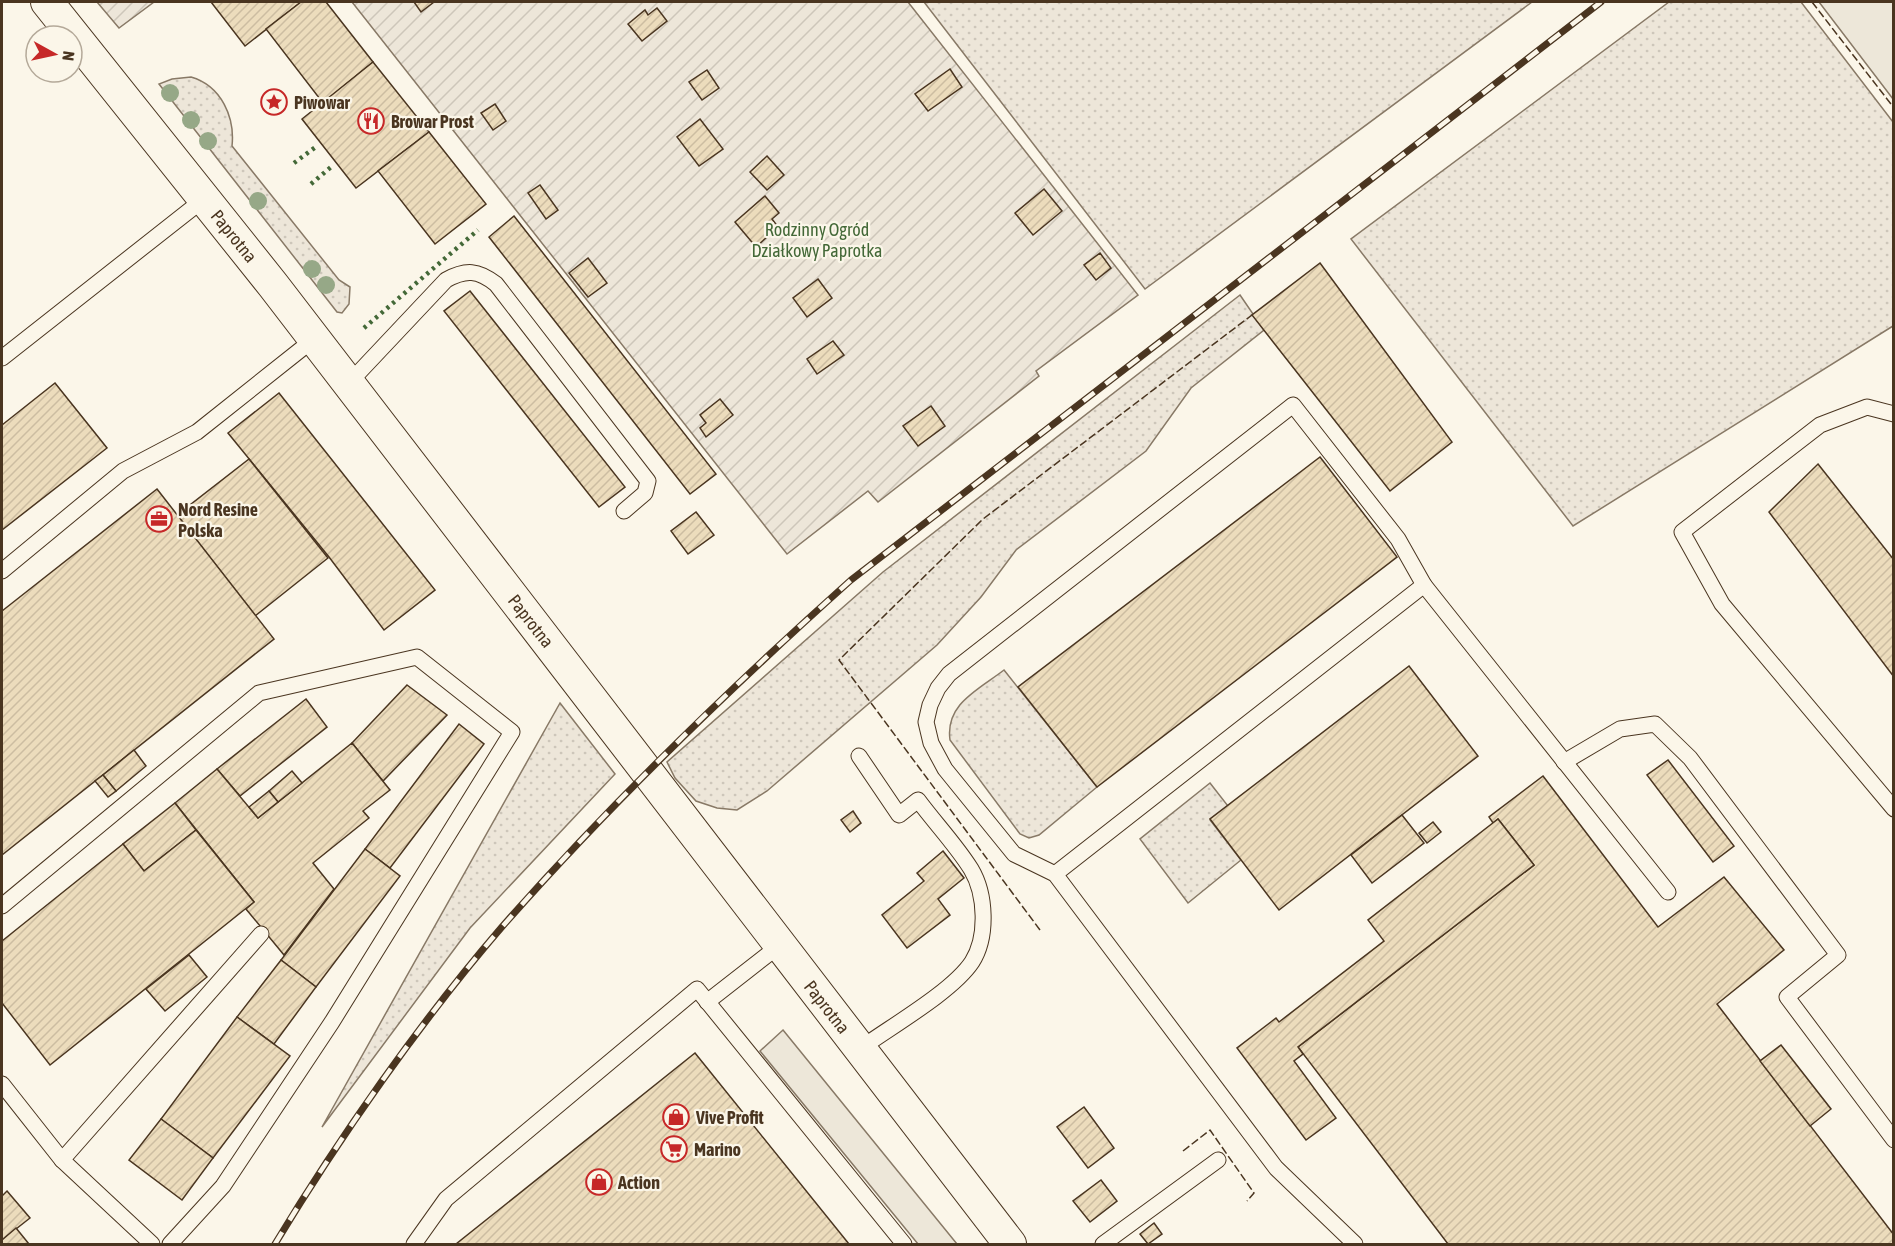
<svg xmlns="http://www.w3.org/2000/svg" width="1895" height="1246" viewBox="0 0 1895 1246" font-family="'Asap Condensed',sans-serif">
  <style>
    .grass { fill: url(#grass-dots); stroke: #887966; stroke-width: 1.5 }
    .garden { fill: url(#garden-furrows); stroke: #887966; stroke-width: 1.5 }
    .parking { fill: #ede7d9; stroke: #887966; stroke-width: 1.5 }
    .building { fill: url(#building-hatch); stroke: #4a3520; stroke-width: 1.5 }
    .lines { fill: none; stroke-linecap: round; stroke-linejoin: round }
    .service-casing { stroke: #4a3520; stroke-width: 17 }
    .minor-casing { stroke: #4a3520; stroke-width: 34 }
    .service { stroke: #fbf6e9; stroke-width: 15 }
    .minor { stroke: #fbf6e9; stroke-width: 32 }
    .rail-casing { stroke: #4a3520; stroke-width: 7 }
    .rail { stroke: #fbf6e9; stroke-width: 4.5; stroke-dasharray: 14; stroke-linecap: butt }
    .hedge { stroke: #436837; stroke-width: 4.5; stroke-dasharray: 3 4.5; stroke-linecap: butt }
    .fence { stroke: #4a3520; stroke-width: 1.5; stroke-dasharray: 8 3; stroke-linecap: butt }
    .tree { fill: #96a887 }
    .labels { text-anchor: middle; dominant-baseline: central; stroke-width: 4.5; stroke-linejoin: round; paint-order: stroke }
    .poi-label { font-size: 18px; font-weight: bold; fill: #4a3520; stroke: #fbf6e9; text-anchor: start }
    .park-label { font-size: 18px; fill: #436837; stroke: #fbf6e9 }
    .street-label { font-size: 18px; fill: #4a3520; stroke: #fbf6e9 }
  </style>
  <defs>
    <pattern id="grass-dots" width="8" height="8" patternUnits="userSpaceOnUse" patternTransform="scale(1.5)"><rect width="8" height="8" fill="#ede6d9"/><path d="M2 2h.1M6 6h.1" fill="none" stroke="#cdc6ba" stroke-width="1.8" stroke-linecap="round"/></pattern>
    <pattern id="garden-furrows" width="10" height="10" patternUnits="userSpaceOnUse" patternTransform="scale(1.5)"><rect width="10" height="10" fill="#ede6d9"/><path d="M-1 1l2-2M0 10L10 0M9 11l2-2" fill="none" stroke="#cdc6ba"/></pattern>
    <pattern id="building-hatch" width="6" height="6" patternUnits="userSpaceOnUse" patternTransform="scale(1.5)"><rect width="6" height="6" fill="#ecdcbc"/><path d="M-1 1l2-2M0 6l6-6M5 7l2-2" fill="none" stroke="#ccbda1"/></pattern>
  </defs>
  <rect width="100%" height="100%" fill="#fbf6e9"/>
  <g class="grass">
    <polygon points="924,2 1532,2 1145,289"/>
    <polygon points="1669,2 1801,2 1893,122 1893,326 1573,526 1351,239"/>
    <path d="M191,77C222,86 235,118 232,146L339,280L350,287L349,304L342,313L337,312L159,84L172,79Z"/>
    <polygon points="1240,295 1264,330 1191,388 1146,451 1016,550 981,597 937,645 767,791 737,810 717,808 696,801 675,778 667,762 883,572"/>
    <path d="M1004,670L1097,787L1039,835L1029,838L1020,834L950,740C945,704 978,690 1004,670Z"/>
    <polygon points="560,703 615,774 470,928 322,1127"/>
    <polygon points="1210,783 1228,806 1210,820 1241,860 1188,903 1140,839"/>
  </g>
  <g class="garden">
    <polygon points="97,2 154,2 119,28"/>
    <polygon points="352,2 908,2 1138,295 1036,371 1039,376 878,502 868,491 787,554"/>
  </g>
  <g class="parking">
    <polygon points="1819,2 1893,2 1893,99"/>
    <polygon points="783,1030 957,1244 918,1244 760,1051"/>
  </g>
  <g class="building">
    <polygon points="211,2 301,2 245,46"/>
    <polygon points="301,2 326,2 373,62 323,103 266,29"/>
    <polygon points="414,2 434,2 421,12"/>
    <polygon points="657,8 667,21 642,41 628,24 645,10 648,15"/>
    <polygon points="373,62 429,132 356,188 302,119"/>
    <polygon points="950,69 962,87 928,111 915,94"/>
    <polygon points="707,70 719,88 702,100 689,82"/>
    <polygon points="495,104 506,121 493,130 481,113"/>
    <polygon points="700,119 723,149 699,166 677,137"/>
    <polygon points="429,132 486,204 435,244 378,171"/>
    <polygon points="767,156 784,175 767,190 750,172"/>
    <polygon points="540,185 558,210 546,219 528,193"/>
    <polygon points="1044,189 1062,211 1033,235 1015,213"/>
    <polygon points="765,196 779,213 772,219 778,227 756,247 735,222"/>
    <polygon points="514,216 716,474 690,494 489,237"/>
    <polygon points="1100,253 1111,268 1096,280 1084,265"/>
    <polygon points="588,258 607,283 588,297 569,273"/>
    <polygon points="1320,263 1452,442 1390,491 1252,315"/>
    <polygon points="818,279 832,298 807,317 793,298"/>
    <polygon points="470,291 625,487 599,507 444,311"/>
    <polygon points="833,341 844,355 817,374 807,359"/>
    <polygon points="55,383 107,448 2,530 2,425"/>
    <polygon points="279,393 435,590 384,630 329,557 228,433"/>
    <polygon points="720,399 733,415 706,437 700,428 706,423 700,415"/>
    <polygon points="931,406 945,426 918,446 903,426"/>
    <polygon points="1320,457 1397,557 1097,787 1018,687"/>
    <polygon points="249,459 328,558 255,616 177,515"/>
    <polygon points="1818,464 1894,560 1894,677 1769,512"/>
    <polygon points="157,489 274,639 2,855 2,611"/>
    <polygon points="696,512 714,535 688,554 671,531"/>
    <polygon points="1409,666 1478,756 1279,910 1210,819"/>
    <polygon points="407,685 447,715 383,781 352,743"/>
    <polygon points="306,699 327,727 240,796 217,769"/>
    <polygon points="459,724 484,744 390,868 365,849"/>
    <polygon points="352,743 390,790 363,811 369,818 313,863 334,889 284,955 246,909 254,902 175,803 217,769 258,818"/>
    <polygon points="134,750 146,766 116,791 103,775"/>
    <polygon points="1668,760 1734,846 1713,862 1647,775"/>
    <polygon points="292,771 302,783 278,802 269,791"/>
    <polygon points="103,775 116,791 108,797 95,781"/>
    <polygon points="1543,776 1658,927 1724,877 1784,950 1717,1004 1894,1235 1894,1244 1448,1244 1298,1047 1534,865 1498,819 1493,823 1489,817"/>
    <polygon points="269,791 278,802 258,818 249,807"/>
    <polygon points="175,803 196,830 144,871 123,844"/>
    <polygon points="853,811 861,823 850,832 841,820"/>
    <polygon points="1402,815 1424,843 1372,883 1351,855"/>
    <polygon points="1498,819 1534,865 1298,1047 1303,1054 1294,1061 1336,1118 1306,1140 1237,1048 1276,1018 1279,1022 1384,941 1368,920"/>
    <polygon points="1433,822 1441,832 1427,843 1419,833"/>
    <polygon points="196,830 254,902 50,1065 2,1003 2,941 123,844 144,871"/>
    <polygon points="365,849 400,876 316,987 281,960"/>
    <polygon points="943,851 964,878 938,899 950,915 907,948 882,915 924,881 917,873"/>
    <polygon points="189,955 207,977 165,1011 146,989"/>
    <polygon points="281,960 316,987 274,1044 237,1017"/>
    <polygon points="237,1017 290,1056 213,1158 161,1119"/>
    <polygon points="1781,1045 1831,1109 1810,1126 1760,1061"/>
    <polygon points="695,1053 849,1244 456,1244"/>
    <polygon points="1084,1107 1114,1148 1088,1168 1057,1127"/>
    <polygon points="161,1119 213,1158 182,1200 129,1160"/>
    <polygon points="1101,1180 1117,1201 1090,1222 1073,1201"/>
    <polygon points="7,1191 30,1218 2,1240 2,1196"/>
    <polygon points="1154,1223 1162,1234 1148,1244 1140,1234"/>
    <polygon points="16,1228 29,1244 2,1244 2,1240"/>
  </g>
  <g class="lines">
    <g class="service-casing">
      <g id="service">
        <polyline points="2,358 204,199"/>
        <path d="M348,384L446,280C466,269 478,270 496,284L648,481L645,493L624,511"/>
        <polyline points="1894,414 1867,407 1820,425 1682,532 1722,604 1894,809"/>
        <polyline points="2,571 123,471 197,432 314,339"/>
        <path d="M859,756L899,815L918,800C935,823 956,845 971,869C986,894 988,937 972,962C952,992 890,1027 860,1049"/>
        <polyline points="1564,762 1620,729 1655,724 1690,758 1838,955 1787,997 1894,1140"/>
        <polyline points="1055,874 1424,585 1668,892"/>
        <polyline points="2,906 259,693 417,657 512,732 332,1022 223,1186 170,1244"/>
        <polyline points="707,1002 780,945"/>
        <polyline points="2,1084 62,1160 152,1244"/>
        <polyline points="62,1160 261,934"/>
        <polyline points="414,1244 446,1199 697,989 904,1244"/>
        <polyline points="1103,1244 1218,1160"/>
        <polyline points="1355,1244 1276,1168 1055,874 1014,854 945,769 931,743 926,722 930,705 938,688 949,674 1293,405 1398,539 1424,585"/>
      </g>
    </g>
    <g class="minor-casing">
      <polyline id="minor" points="47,2 273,285 1010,1244"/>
    </g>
    <use href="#service" class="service"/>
    <use href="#minor" class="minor"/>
    <g class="rail-casing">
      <path id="rail" d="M275,1244C339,1138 420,1022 501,928C610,804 728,690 851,580L1601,2"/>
    </g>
    <use href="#rail" class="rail"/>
    <g class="hedge">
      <polyline points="294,163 317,146"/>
      <polyline points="311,184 331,167"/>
      <polyline points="364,328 478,230"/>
    </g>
    <g class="fence">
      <polyline points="1812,2 1894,108"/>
      <polyline points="1040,930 839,660 983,519 1252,315"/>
      <polyline points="1183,1151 1210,1130 1254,1193 1247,1201"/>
    </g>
  </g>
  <g class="tree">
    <circle cx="170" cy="93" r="9"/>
    <circle cx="191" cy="120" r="9"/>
    <circle cx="208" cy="141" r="9"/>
    <circle cx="258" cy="201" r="9"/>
    <circle cx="312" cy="269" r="9"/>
    <circle cx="326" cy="285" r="9"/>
  </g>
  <defs>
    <g id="sight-ring" transform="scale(1.35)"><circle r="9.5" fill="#fbf6e9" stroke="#c62828" stroke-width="1.5"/><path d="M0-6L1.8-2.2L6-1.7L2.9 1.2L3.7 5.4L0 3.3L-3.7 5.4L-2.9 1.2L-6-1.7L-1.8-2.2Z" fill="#c62828"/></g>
    <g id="restaurant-ring" transform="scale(1.35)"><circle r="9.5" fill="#fbf6e9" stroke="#c62828" stroke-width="1.5"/><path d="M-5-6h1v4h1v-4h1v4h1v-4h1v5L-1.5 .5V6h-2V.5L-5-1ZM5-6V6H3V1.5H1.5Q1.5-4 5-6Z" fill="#c62828"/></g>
    <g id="office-ring" transform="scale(1.35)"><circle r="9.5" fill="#fbf6e9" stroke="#c62828" stroke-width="1.5"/><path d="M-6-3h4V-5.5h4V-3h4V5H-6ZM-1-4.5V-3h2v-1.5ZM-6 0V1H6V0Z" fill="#c62828"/></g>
    <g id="shop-ring" transform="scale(1.35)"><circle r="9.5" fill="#fbf6e9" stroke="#c62828" stroke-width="1.5"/><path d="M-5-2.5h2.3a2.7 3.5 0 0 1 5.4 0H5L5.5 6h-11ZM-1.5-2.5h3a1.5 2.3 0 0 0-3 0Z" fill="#c62828"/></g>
    <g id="supermarket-ring" transform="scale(1.35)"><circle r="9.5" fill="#fbf6e9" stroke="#c62828" stroke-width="1.5"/><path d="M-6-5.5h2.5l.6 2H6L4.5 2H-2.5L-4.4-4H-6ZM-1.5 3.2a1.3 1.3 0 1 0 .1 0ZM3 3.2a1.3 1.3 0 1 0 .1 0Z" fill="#c62828"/></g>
  </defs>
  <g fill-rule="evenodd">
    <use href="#sight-ring" x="274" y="102"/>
    <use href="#restaurant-ring" x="371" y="121"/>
    <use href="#office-ring" x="159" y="519"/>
    <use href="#shop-ring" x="676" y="1117"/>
    <use href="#supermarket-ring" x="674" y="1149"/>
    <use href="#shop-ring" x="599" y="1182"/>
  </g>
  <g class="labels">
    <g class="poi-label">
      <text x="294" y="102">Piwowar</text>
      <text x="391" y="121">Browar Prost</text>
      <text x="178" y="509">Nord Resine<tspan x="178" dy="21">Polska</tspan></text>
      <text x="696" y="1117">Vive Profit</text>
      <text x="694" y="1149">Marino</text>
      <text x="618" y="1182">Action</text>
    </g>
    <g class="park-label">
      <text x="817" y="229">Rodzinny Ogród<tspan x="817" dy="21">Działkowy Paprotka</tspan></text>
    </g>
    <g class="street-label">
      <text transform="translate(234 236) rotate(51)">Paprotna</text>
      <text transform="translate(531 621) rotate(52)">Paprotna</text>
      <text transform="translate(827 1007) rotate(52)">Paprotna</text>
    </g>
  </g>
  <rect width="1895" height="1246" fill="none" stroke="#4a3520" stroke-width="6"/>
  <g transform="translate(54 54) rotate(98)"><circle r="28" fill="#fbf6e9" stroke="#b4a999" stroke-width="1.5"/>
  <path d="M0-4.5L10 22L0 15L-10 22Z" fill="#c62828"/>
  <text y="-9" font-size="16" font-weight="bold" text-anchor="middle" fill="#4a3520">N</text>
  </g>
</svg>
